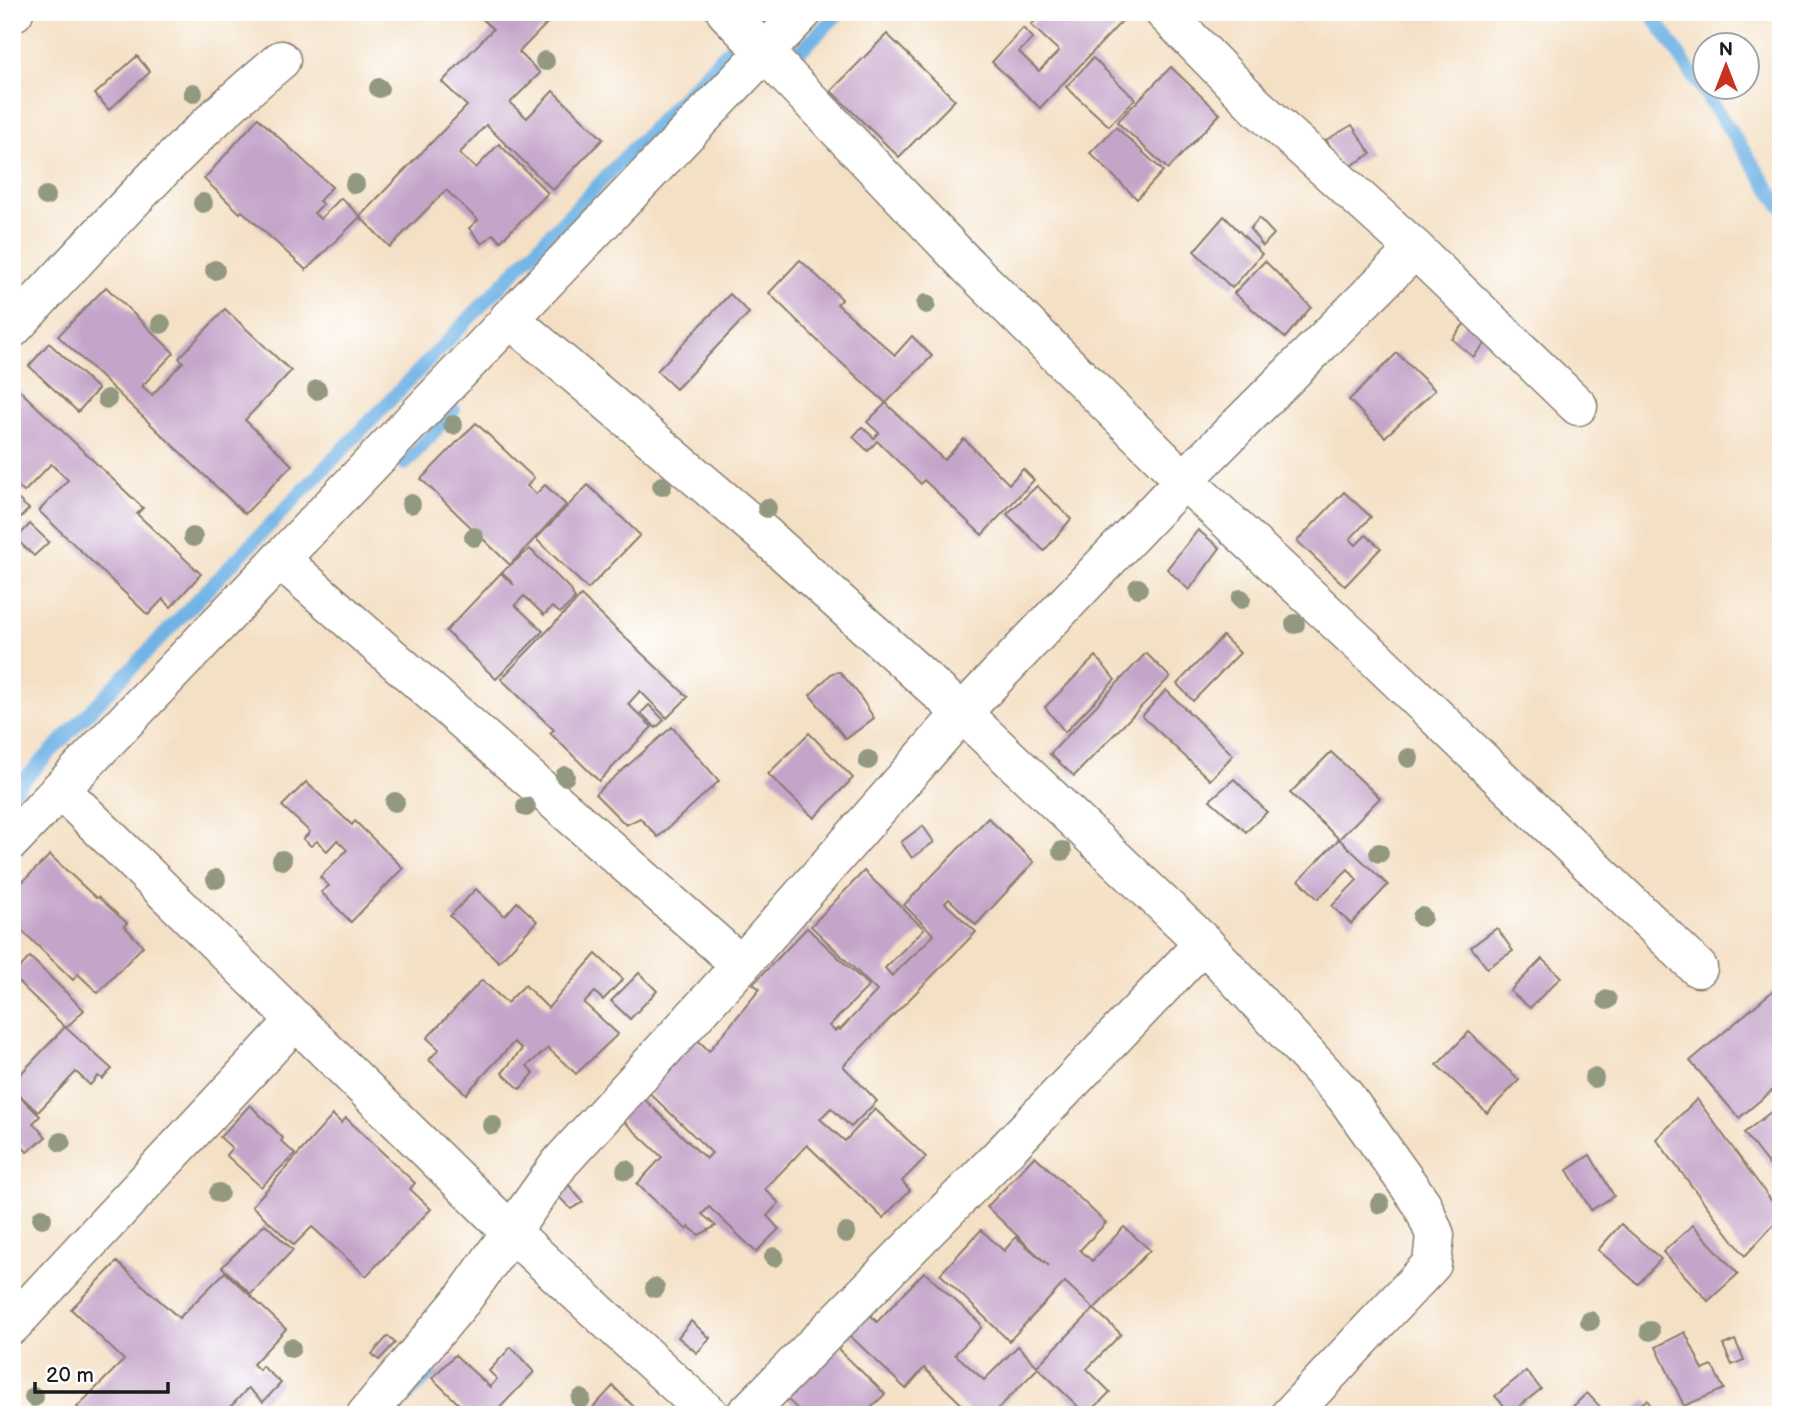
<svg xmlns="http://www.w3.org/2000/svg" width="1793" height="1427" viewBox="0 0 1793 1427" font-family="'Balsamiq Sans',sans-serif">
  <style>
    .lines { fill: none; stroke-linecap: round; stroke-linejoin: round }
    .stream { stroke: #6fb3e5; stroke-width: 14 }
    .building { fill: #c4a4c9 }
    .street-casing { stroke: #887e70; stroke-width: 41 }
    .street { stroke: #fff; stroke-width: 38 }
    .tree { fill: #939980 }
  </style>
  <rect width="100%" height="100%" fill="#fff"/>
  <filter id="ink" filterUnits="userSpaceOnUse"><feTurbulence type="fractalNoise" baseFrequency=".0143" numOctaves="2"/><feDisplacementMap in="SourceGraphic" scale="14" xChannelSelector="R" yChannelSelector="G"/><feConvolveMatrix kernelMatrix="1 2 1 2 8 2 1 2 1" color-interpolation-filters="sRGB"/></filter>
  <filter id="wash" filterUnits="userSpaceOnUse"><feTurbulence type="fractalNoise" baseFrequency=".00686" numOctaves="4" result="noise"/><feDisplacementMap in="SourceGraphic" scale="28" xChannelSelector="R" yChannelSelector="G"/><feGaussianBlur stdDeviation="1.57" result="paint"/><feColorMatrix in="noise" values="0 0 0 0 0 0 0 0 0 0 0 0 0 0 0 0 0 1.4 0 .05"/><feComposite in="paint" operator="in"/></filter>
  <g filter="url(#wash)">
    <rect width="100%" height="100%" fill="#f4e0c5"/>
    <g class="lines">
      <g class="stream">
        <polyline points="1650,12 1781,206"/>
        <polyline points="752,25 765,12"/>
        <polyline points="785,66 840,12"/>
        <polyline points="405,464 454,410"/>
        <polyline points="12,792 734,44"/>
        <polyline points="394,1409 429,1374"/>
      </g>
    </g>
    <g id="blocks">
      <g class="building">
        <polygon points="475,12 558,12 519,52 540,73 510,103 527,118 553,91 603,139 553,190 486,125 459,154 476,168 499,144 548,193 501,241 493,234 482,244 469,228 478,220 446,190 390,247 360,217 306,270 242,211 240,213 204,179 258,118 332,187 319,201 323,204 314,213 320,219 341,198 360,216 467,106 442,82 493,29"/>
        <polygon points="1043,12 1115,12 1123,20 1040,108 992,62 1023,28 1033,38 1019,52 1039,71 1059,51 1031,25"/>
        <polygon points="887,34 955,100 899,157 831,91"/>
        <polygon points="137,56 150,72 109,110 95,94"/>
        <polygon points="1093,58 1135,99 1109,126 1066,87"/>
        <polygon points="1171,67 1220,114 1168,169 1117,122"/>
        <polygon points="1352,125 1371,154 1345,169 1326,140"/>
        <polygon points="1116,127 1163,171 1137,199 1090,153"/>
        <polygon points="1224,216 1262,254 1232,288 1194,251"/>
        <polygon points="1259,218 1274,234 1263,246 1250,229"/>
        <polygon points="800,260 842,299 837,304 895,355 912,336 932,356 886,403 826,349 769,293"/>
        <polygon points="1265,261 1311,307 1285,338 1234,293"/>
        <polygon points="106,287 174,353 142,386 152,395 183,362 179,358 225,309 291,371 245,420 292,465 245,514 58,336"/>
        <polygon points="730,294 749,313 676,389 657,371"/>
        <polygon points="1469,318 1490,338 1473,357 1452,339"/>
        <polygon points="49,343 98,389 78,412 29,366"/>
        <polygon points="1397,353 1435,390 1385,437 1349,400"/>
        <polygon points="12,383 143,508 137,514 201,574 171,607 163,599 148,615 39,511 68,480 51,464 24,492 12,481"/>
        <polygon points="886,403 944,460 964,439 1009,484 1023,469 1034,480 982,535 924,480 921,484 877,441 868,451 853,437 862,427 874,438 879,433 867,422"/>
        <polygon points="476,423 534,478 527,486 536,494 545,485 566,505 510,565 421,479"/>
        <polygon points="588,485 640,535 588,589 536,539"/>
        <polygon points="1037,486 1071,519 1044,551 1007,514"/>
        <polygon points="1344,492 1371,517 1350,539 1356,545 1366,535 1381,548 1345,586 1297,541"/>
        <polygon points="12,494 29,509 12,526"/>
        <polygon points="30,524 49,542 34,556 16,539"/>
        <polygon points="1198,530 1220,548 1189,590 1167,569"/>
        <polygon points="530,549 571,590 575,599 560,613 552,607 544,615 524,596 515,605 543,631 496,679 446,631 501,573 514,585 502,572"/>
        <polygon points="581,596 688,697 667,718 640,691 628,704 652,727 599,781 550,733 554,730 501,679"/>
        <polygon points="1223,636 1240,653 1193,701 1177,684"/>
        <polygon points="1146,653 1170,677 1074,776 1050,754"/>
        <polygon points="1096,656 1115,680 1065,732 1045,707"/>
        <polygon points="840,672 857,692 874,718 846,739 810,695 832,673"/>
        <polygon points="1166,690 1233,755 1210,780 1142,716"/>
        <polygon points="649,705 664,720 656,728 641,713"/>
        <polygon points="672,727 719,781 658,837 640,818 626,825 595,794"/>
        <polygon points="809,733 853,778 814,818 768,774"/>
        <polygon points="1331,752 1380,798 1339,839 1290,793"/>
        <polygon points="1234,779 1267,812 1246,832 1210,800"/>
        <polygon points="306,782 352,825 355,821 403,868 351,922 321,892 329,886 320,877 347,850 337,840 327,851 317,841 311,846 303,839 310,832 282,806"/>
        <polygon points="988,818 1034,862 976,925 949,899 945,903 976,932 843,1066 877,1101 851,1127 831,1108 820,1119 845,1141 875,1109 926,1157 902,1181 910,1190 883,1218 807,1145 765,1189 779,1203 767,1216 779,1229 756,1252 709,1207 702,1214 716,1226 699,1235 689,1227 687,1230 637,1184 662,1157 614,1112 635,1090 706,1159 712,1153 641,1085 690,1032 709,1051 760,989 753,984 807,928 869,986 829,1026 835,1031 838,1028 840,1030 877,991 811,926 864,871 924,929 885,968 892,976 934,935 904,905"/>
        <polygon points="923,826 934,842 912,858 901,842"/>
        <polygon points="1339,839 1388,885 1351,924 1332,906 1357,880 1348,869 1318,899 1299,880"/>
        <polygon points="50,855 96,898 98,897 127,923 124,926 143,946 98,993 78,974 73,980 12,921 12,892"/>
        <polygon points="476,889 505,916 517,902 537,921 499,962 450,916"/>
        <polygon points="1497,928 1513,951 1487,968 1471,947"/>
        <polygon points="596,954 623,979 603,1000 595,992 584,1003 618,1034 576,1074 548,1048 527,1066 534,1073 520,1089 502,1073 522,1049 514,1042 466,1094 429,1060 439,1049 427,1038 482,980 507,1003 525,985 548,1008"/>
        <polygon points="30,957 84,1010 66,1028 112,1069 102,1079 98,1076 90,1085 76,1072 38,1112 12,1088 12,1083 65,1027 12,976"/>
        <polygon points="1542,959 1561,977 1530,1008 1510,991"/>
        <polygon points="639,973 657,991 630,1019 611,1001"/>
        <polygon points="1781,984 1781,1083 1739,1118 1690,1061"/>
        <polygon points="1469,1032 1519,1080 1487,1113 1437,1065"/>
        <polygon points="12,1089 40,1116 33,1123 46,1137 27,1152 16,1139 12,1142"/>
        <polygon points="1697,1099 1781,1214 1781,1217 1745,1256 1656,1139"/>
        <polygon points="1781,1104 1781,1180 1744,1133"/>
        <polygon points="250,1105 283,1138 281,1141 295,1154 261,1187 226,1155 232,1148 220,1137"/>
        <polygon points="333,1115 341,1123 346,1118 415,1183 410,1189 431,1209 366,1276 312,1227 294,1245 252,1206"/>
        <polygon points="1590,1155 1614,1196 1591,1210 1567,1170"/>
        <polygon points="1035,1156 1106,1223 1080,1250 1092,1261 1124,1227 1150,1250 1094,1309 1121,1334 1087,1369 1110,1392 1087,1415 1038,1368 992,1415 973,1415 924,1368 906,1389 846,1332 866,1311 877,1322 924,1272 980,1323 981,1328 955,1354 984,1380 1018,1346 1037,1366 1094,1309 1065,1282 1009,1341 940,1274 981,1230 1004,1251 1016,1237 1049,1266 987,1207"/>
        <polygon points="569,1185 583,1202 571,1209 558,1196"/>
        <polygon points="265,1224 293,1250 251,1294 222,1267"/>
        <polygon points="1621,1224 1661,1259 1638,1284 1598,1250"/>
        <polygon points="1693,1225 1738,1274 1708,1301 1663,1252"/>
        <polygon points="117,1262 179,1318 225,1272 286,1329 253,1364 259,1370 262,1366 281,1383 263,1402 248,1388 223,1415 85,1415 77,1407 124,1360 71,1309"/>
        <polygon points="691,1321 710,1338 697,1353 678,1337"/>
        <polygon points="1685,1332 1703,1370 1712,1366 1724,1389 1684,1406 1656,1347"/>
        <polygon points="388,1336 395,1343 379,1360 372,1354"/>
        <polygon points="1735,1340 1744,1360 1732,1365 1723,1345"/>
        <polygon points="835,1346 885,1394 864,1415 804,1415 785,1397"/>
        <polygon points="511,1347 534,1372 493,1415 470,1415 432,1378 455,1355 490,1387 497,1379 489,1371"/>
        <polygon points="1526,1371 1541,1389 1511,1413 1495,1396"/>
        <polygon points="613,1386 642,1415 586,1415"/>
        <polygon points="1587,1393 1608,1415 1564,1415"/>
        <polygon points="1647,1400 1658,1415 1626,1415"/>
      </g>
    </g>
  </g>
  <g filter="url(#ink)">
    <use href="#blocks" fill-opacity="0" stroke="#887e70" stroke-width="2"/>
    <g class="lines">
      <g class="street-casing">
        <g id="street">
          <polyline points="726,12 969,267 1184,480 1371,654 1698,968"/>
          <polyline points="1164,12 1256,106 1415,249 1578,406"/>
          <polyline points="12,13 14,12"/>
          <polyline points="509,318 767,537 962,713 1204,943 1345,1096 1422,1204 1435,1235 1432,1264 1290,1415"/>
          <path d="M12,329C99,236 183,141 281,60"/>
          <polyline points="280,559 741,965"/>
          <polyline points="60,789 510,1231 710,1415"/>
          <polyline points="12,840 803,12"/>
          <polyline points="12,1325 296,1020"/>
          <polyline points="366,1415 463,1299 560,1163 741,965 962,713 1184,480 1415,249"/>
          <polyline points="745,1415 1013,1143 1204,943"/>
        </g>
      </g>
      <use href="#street" class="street"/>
    </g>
    <g class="tree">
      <circle cx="545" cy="61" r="10"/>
      <circle cx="379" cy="88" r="10"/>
      <circle cx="193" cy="93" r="10"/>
      <circle cx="355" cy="184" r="10"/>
      <circle cx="46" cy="196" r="10"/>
      <circle cx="203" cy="203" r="10"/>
      <circle cx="215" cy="270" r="10"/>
      <circle cx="926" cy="304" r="10"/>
      <circle cx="161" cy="324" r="10"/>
      <circle cx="317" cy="390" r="10"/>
      <circle cx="107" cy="399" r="10"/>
      <circle cx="453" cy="425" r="10"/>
      <circle cx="662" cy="486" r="10"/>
      <circle cx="411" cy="504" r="10"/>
      <circle cx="767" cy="508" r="10"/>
      <circle cx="193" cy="537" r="10"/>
      <circle cx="474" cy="537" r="10"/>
      <circle cx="1138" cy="588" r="10"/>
      <circle cx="1241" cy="599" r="10"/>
      <circle cx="1295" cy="624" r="10"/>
      <circle cx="1409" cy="758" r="10"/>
      <circle cx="868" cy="760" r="10"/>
      <circle cx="565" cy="776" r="10"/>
      <circle cx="395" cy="802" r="10"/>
      <circle cx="526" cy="807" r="10"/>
      <circle cx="1062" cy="851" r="10"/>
      <circle cx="1379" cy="853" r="10"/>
      <circle cx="282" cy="860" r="10"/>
      <circle cx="216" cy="879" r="10"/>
      <circle cx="1422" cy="917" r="10"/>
      <circle cx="1607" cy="1000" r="10"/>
      <circle cx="1594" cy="1078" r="10"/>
      <circle cx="492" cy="1125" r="10"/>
      <circle cx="61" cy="1142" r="10"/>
      <circle cx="626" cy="1170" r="10"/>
      <circle cx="219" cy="1193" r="10"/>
      <circle cx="1380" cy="1204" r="10"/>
      <circle cx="42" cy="1218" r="10"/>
      <circle cx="846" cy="1233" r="10"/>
      <circle cx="774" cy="1257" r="10"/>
      <circle cx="655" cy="1288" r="10"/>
      <circle cx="1590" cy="1321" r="10"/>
      <circle cx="1650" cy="1331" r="10"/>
      <circle cx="291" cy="1348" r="10"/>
      <circle cx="34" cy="1397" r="10"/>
      <circle cx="581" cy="1399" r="10"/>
    </g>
  </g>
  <rect width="1793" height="1427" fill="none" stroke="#fff" stroke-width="42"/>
  <g transform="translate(1726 66)"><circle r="33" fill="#ffffff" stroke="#a4a4a4" stroke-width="2"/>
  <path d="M0-5L12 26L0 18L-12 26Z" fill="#c8321e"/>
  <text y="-10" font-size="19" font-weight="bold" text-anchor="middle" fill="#1c1c1c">N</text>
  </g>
  <path d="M35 1382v10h133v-10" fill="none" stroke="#1c1c1c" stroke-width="3.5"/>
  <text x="46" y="1382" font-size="21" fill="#1c1c1c" stroke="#ffffff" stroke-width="5" paint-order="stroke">20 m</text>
</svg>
